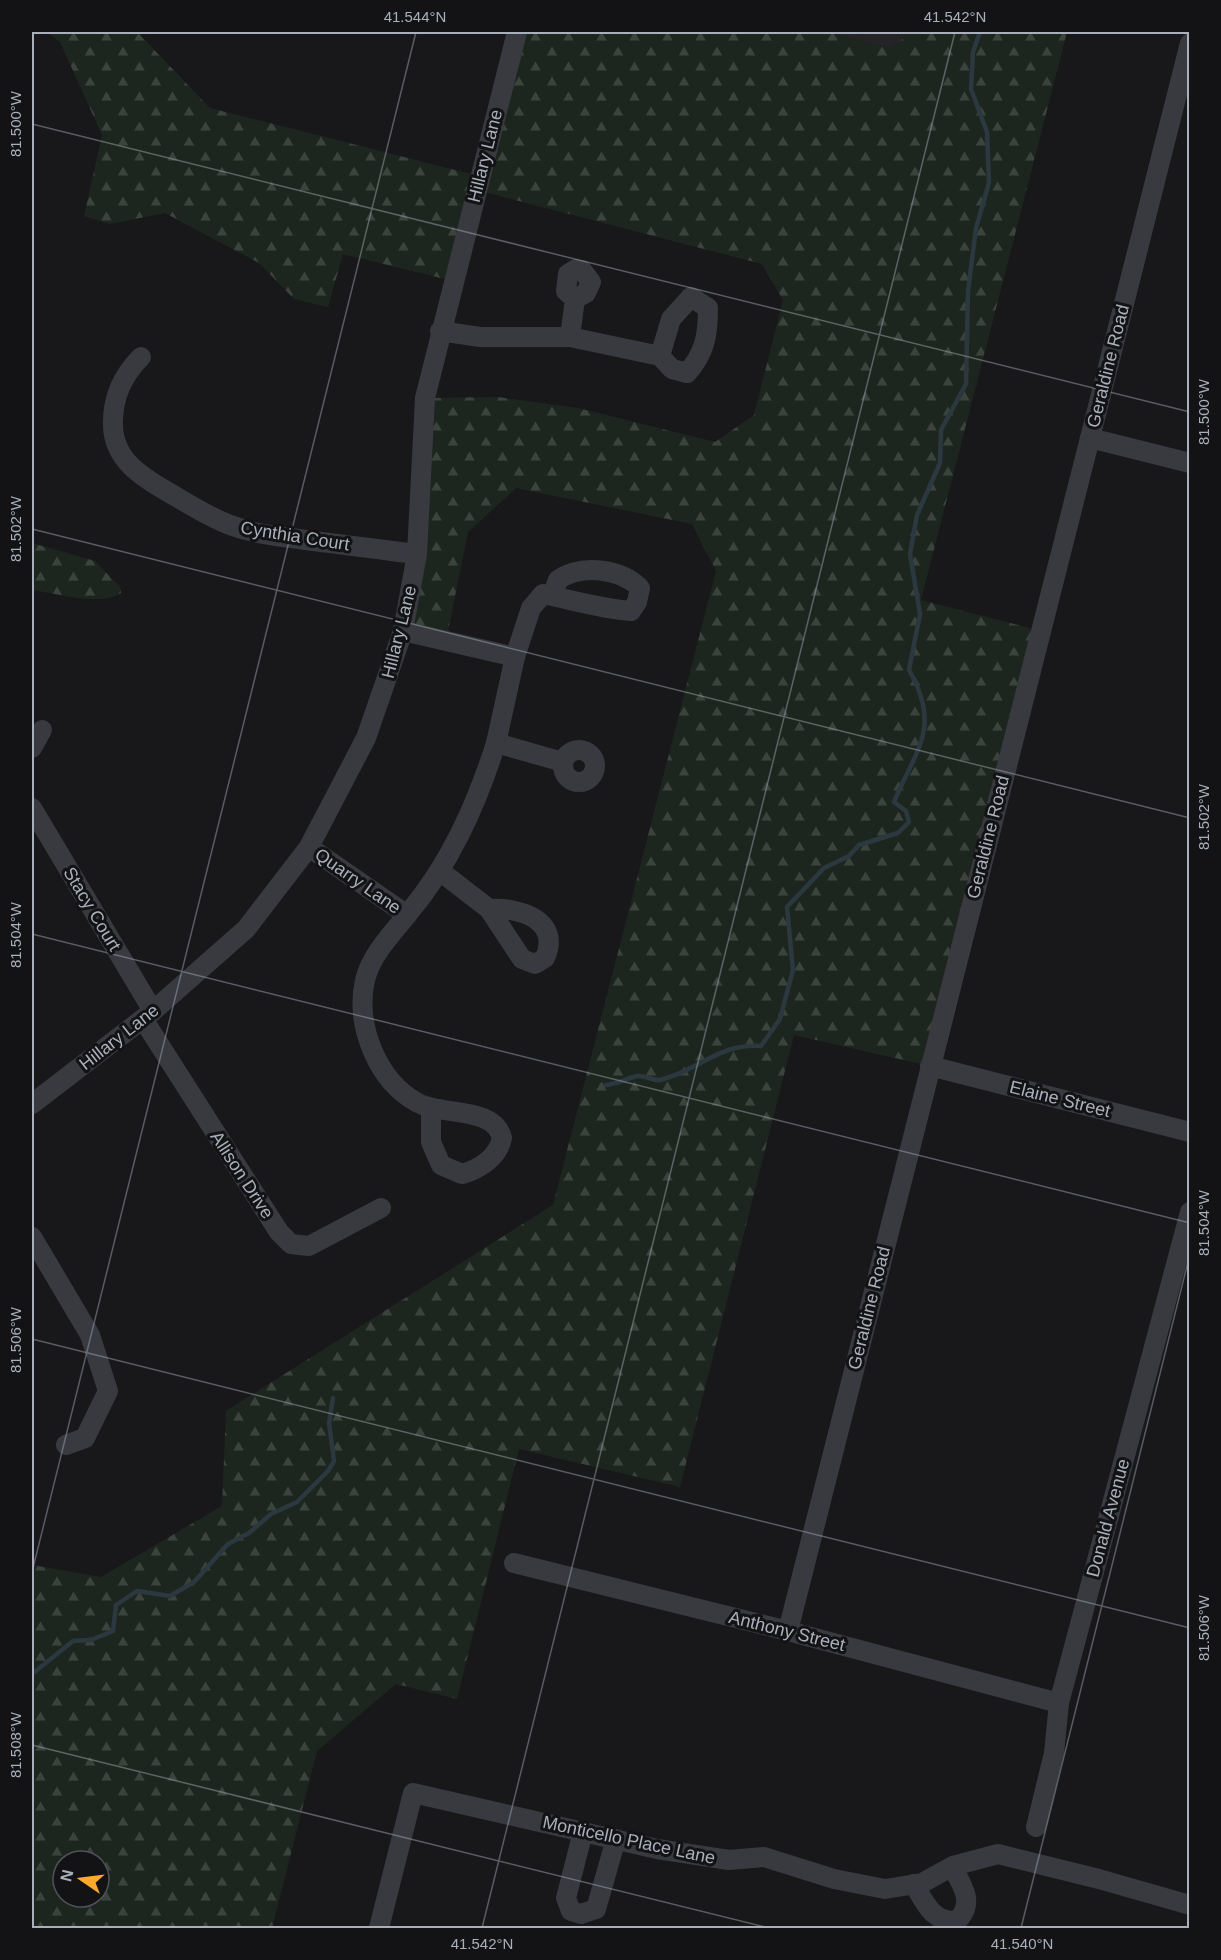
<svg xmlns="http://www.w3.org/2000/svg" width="1221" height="1960" viewBox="0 0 1221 1960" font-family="Helvetica,sans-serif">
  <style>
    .built { fill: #242427 }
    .forest { fill: url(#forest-firs); fill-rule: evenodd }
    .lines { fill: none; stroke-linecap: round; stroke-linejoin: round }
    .stream { stroke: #2c3840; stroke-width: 4.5 }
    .minor { stroke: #383a40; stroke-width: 20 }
    .ticks { fill: none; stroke: #a9b0bb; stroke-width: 1.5; stroke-opacity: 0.45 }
    .labels { text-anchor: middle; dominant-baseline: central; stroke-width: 6; stroke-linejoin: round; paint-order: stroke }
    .street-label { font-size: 18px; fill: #a9b0bb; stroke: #131315 }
    .neatline { fill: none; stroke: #a9b0bb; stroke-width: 2 }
    .ticks-label { font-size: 15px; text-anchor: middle; fill: #a9b0bb }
  </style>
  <defs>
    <pattern id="forest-firs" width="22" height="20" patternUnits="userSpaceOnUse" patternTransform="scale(1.5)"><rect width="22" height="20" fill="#1d261e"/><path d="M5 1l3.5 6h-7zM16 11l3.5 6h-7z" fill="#3b433d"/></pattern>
  </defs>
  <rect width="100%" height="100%" fill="#18181a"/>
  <polygon class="built" points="825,32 912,32 890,48"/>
  <g class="forest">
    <path d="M47,32H137L210,108L479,176L517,32H825L890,48L912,32H1067L921,600L1041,631L930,1066L794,1035L680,1487L519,1449L457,1699L396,1684L317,1751L272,1928H32V1565L101,1577L222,1506L226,1411L553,1205L716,571L692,524L516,488L468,532L446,641L403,631L425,398L498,397L578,408L715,442L754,415L783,300L762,264L476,190L453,281L343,254L328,307L294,299L259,263L165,213L110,224L84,216L102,135L60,42ZM63,1861H99V1897H63Z"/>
    <path d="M32,543L95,561L120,587L121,593C99,607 56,593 32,590Z"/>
  </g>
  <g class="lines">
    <g class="stream">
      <path d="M606,1085C617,1084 627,1078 638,1076C645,1075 653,1081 660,1080C699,1071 718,1043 761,1046L780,1019L793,970L787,907L824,868L849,856L859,845L898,833L909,822L906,811L894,802C916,749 942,728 909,670L920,614L910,554L917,515L940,463L941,430L966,384L968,291L976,228L989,183L987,132L971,89L973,52L980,32"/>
      <polyline points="32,1674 73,1641 91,1640 113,1631 116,1605 137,1591 170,1596 194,1582 228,1544 249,1533 271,1514 297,1502 328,1471 334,1461 329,1423 333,1398"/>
    </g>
    <g class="minor">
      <path d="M440,331L480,337H570L660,356L672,369L687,373C705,353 708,335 708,308L691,297L671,319L660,356"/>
      <polyline points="570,337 575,299 586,293 591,282 582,270 576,269 568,274 566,291 575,299"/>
      <path d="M141,357C122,376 112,399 113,426C114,460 142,477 168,492C189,504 210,518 233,526C258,535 286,537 313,541C348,545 382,550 417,554"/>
      <polyline points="1090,438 1190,463"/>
      <polyline points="403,631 515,657 496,743 563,762"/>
      <path d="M515,657L531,608L543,594C572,600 602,609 631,611L637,602L640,588C620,568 581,564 558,580L552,596"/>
      <polyline points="32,748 42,730"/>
      <circle cx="579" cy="766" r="16"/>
      <polyline points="32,808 153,1011"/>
      <path d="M309,847L407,915C391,935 371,955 365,980C355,1025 377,1081 418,1103C443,1116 494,1106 502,1138C498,1157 480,1169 462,1174L441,1165L431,1142V1108"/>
      <path d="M440,871L489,909L522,959L535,964L545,958C562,920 519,907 489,909"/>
      <path d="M407,915C450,864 476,806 496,743"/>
      <polyline points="143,1019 279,1232 291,1244 309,1246 381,1208"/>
      <polyline points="930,1066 1190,1132"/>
      <polyline points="32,1104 153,1011 246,929 309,847 366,738 403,631 417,554 425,398 517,32"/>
      <polyline points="32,1237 90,1335 108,1391 85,1438 66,1445"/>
      <polyline points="514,1563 788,1631 1059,1703"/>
      <polyline points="788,1631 1190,43"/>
      <polyline points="1036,1827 1054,1753 1059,1703 1190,1212"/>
      <polyline points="583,1832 566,1898 571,1911 581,1914 596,1909 616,1839"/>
      <path d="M914,1884C925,1903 932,1922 957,1921C975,1903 963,1886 952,1867"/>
      <polyline points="379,1928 413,1793 657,1849 729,1860 764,1857 834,1879 885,1889 922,1883 953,1866 998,1854 1099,1879 1190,1905"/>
    </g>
  </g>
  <path class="ticks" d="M32,124L1190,412M32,529L1190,818M32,934L1190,1223M32,1339L1190,1628M32,1572L416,32M32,1745L769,1928M482,1928L955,32M1021,1928L1190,1254"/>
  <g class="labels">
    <g class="street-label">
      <text transform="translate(485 156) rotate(-76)">Hillary Lane</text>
      <text transform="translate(1108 366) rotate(-76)">Geraldine Road</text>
      <text transform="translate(295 536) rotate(9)">Cynthia Court</text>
      <text transform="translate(399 632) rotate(-76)">Hillary Lane</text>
      <text transform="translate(988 837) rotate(-76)">Geraldine Road</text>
      <text transform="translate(358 881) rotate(35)">Quarry Lane</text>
      <text transform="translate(92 909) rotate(59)">Stacy Court</text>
      <text transform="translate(119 1037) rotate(-38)">Hillary Lane</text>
      <text transform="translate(1060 1099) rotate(14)">Elaine Street</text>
      <text transform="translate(242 1175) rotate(57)">Allison Drive</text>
      <text transform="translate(869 1308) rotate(-76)">Geraldine Road</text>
      <text transform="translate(1108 1518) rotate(-75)">Donald Avenue</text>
      <text transform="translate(787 1631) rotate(14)">Anthony Street</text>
      <text transform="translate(629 1840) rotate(12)">Monticello Place Lane</text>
    </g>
  </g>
  <rect width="1221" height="1960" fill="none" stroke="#131315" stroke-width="66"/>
  <g transform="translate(81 1879) rotate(284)"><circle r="28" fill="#131315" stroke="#4f5257" stroke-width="1.5"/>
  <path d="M0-4.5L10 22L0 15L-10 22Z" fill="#ffaa2b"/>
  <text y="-9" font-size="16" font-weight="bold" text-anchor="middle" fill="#a9b0bb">N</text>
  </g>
  <rect x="33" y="33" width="1155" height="1894" class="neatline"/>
  <g class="ticks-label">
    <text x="415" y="22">41.544°N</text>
    <text x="955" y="22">41.542°N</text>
    <text transform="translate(16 124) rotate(-90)" y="5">81.500°W</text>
    <text transform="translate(1204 412) rotate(-90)" y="5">81.500°W</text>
    <text transform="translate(16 529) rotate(-90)" y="5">81.502°W</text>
    <text transform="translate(1204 817) rotate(-90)" y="5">81.502°W</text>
    <text transform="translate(16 935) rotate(-90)" y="5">81.504°W</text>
    <text transform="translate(1204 1223) rotate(-90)" y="5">81.504°W</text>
    <text transform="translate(16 1340) rotate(-90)" y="5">81.506°W</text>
    <text transform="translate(1204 1628) rotate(-90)" y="5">81.506°W</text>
    <text transform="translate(16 1745) rotate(-90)" y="5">81.508°W</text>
    <text x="482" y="1949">41.542°N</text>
    <text x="1022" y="1949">41.540°N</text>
  </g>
</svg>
